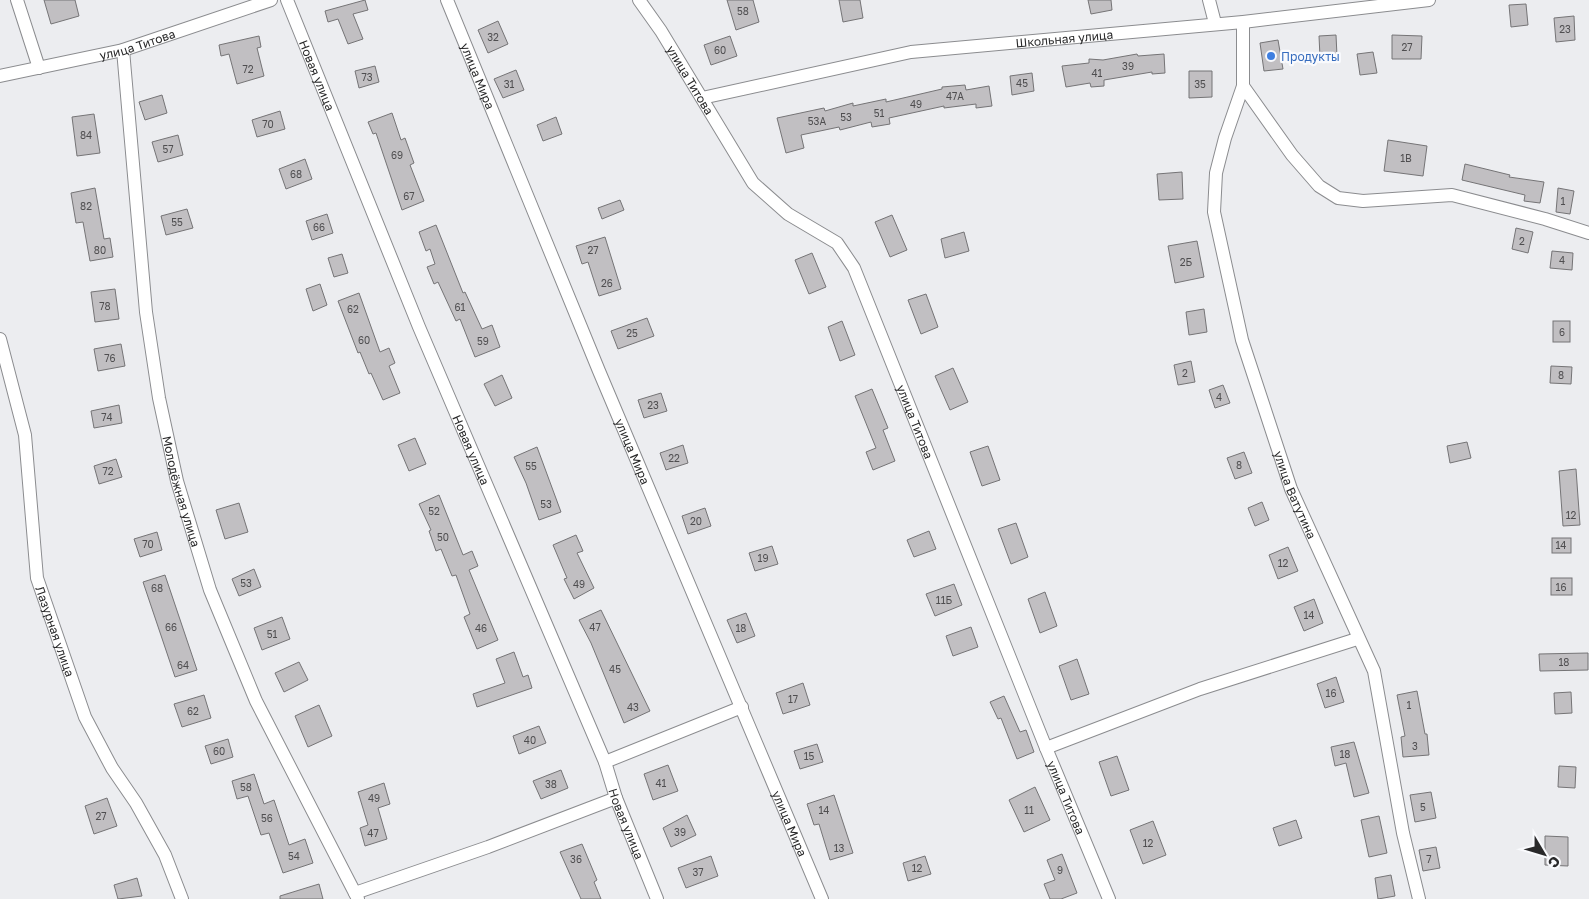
<svg xmlns="http://www.w3.org/2000/svg" width="1589" height="899" viewBox="0 0 1589 899" font-family="'Golos Text',sans-serif">
  <style>
    .building { fill: #c1bfc2; stroke: #757476 }
    .lines { fill: none; stroke-linecap: round; stroke-linejoin: round }
    .street-casing { stroke: #8b8c8f; stroke-width: 14 }
    .street { stroke: #fff; stroke-width: 12 }
    .shop-dot { fill: #3f7fe0; stroke: #f9fafd; stroke-width: 2 }
    .labels { text-anchor: middle; dominant-baseline: central; stroke-width: 4.5; stroke-linejoin: round; paint-order: stroke }
    .number-label { font-size: 10px; fill: #4f4e50 }
    .street-label { font-size: 12px; fill: #29292a; stroke: #f9fafd }
    .shop-label { font-size: 12px; fill: #366cbe; stroke: #f9fafd; text-anchor: start }
  </style>
  <rect width="100%" height="100%" fill="#ecedf0"/>
  <g class="building">
    <polygon points="44,0 75,0 79,16 51,24"/>
    <polygon points="365,0 368,10 353,14 363,39 348,44 338,19 328,22 325,11"/>
    <polygon points="727,0 753,0 759,22 736,30"/>
    <polygon points="839,0 860,0 863,18 843,22"/>
    <polygon points="1088,0 1111,0 1112,10 1091,14"/>
    <polygon points="1526,4 1528,25 1511,27 1509,5"/>
    <polygon points="1574,16 1575,40 1556,42 1554,18"/>
    <polygon points="498,21 508,44 488,53 478,30"/>
    <polygon points="1336,35 1337,56 1320,57 1319,36"/>
    <polygon points="1392,35 1422,36 1421,59 1392,59"/>
    <polygon points="259,36 261,47 257,48 264,76 237,84 229,54 221,56 219,45"/>
    <polygon points="730,36 737,56 711,65 704,45"/>
    <polygon points="1278,40 1283,69 1264,71 1260,43"/>
    <polygon points="1373,52 1377,73 1360,75 1357,54"/>
    <polygon points="1137,54 1138,56 1164,54 1165,73 1152,74 1152,72 1104,80 1104,86 1091,87 1090,83 1066,87 1062,66 1089,63 1089,59 1103,60"/>
    <polygon points="375,66 379,82 359,88 355,71"/>
    <polygon points="516,70 524,90 503,98 494,79"/>
    <polygon points="1189,71 1212,71 1212,97 1189,98"/>
    <polygon points="1032,73 1034,91 1012,95 1010,76"/>
    <polygon points="965,85 966,90 989,86 992,106 976,108 976,104 944,108 944,106 889,118 890,124 872,127 871,122 840,130 839,127 801,135 804,148 786,153 777,118 824,108 825,111 853,103 853,106 886,99 886,102 942,89 942,87"/>
    <polygon points="162,95 167,113 145,120 139,102"/>
    <polygon points="280,111 285,129 257,137 252,120"/>
    <polygon points="392,113 401,140 405,138 414,163 410,165 424,201 402,210 376,133 373,134 368,122"/>
    <polygon points="94,114 100,153 77,156 72,117"/>
    <polygon points="556,117 562,134 543,141 537,125"/>
    <polygon points="178,135 183,155 158,162 152,142"/>
    <polygon points="1388,140 1427,146 1423,176 1384,171"/>
    <polygon points="305,159 312,179 286,189 279,169"/>
    <polygon points="1465,164 1510,175 1509,177 1544,182 1540,203 1524,201 1525,195 1462,180"/>
    <polygon points="1182,172 1183,199 1159,200 1157,174"/>
    <polygon points="95,188 104,239 110,238 113,257 90,261 83,222 76,223 71,193"/>
    <polygon points="1558,188 1574,191 1570,214 1556,212"/>
    <polygon points="620,200 624,210 602,219 598,208"/>
    <polygon points="187,209 193,228 166,235 161,216"/>
    <polygon points="327,214 333,233 312,240 306,221"/>
    <polygon points="892,215 907,250 890,257 875,222"/>
    <polygon points="436,225 463,293 465,292 482,329 492,325 500,347 475,357 460,319 456,321 438,282 434,284 427,267 435,264 430,249 426,251 419,232"/>
    <polygon points="1516,228 1533,232 1528,253 1512,249"/>
    <polygon points="964,232 969,251 945,258 941,239"/>
    <polygon points="605,237 621,289 599,296 588,262 582,264 576,246"/>
    <polygon points="1197,241 1204,277 1175,283 1168,246"/>
    <polygon points="1552,251 1573,253 1572,270 1550,268"/>
    <polygon points="812,253 826,287 809,294 795,260"/>
    <polygon points="342,254 348,273 334,277 328,258"/>
    <polygon points="320,284 327,305 313,311 306,289"/>
    <polygon points="115,289 119,319 95,322 91,292"/>
    <polygon points="359,293 380,352 389,348 395,363 389,366 400,393 383,400 371,373 369,374 360,352 358,353 338,301"/>
    <polygon points="926,294 938,327 921,334 908,300"/>
    <polygon points="1204,309 1207,332 1189,335 1186,312"/>
    <polygon points="647,318 654,336 618,349 611,331"/>
    <polygon points="842,321 855,355 840,361 828,327"/>
    <rect x="1553" y="321" width="17" height="21"/>
    <polygon points="121,344 125,366 98,371 94,349"/>
    <polygon points="1191,361 1195,382 1178,385 1174,365"/>
    <polygon points="1551,366 1572,367 1571,384 1550,383"/>
    <polygon points="953,368 968,402 950,410 935,376"/>
    <polygon points="502,375 512,398 495,406 484,384"/>
    <polygon points="1223,385 1230,403 1215,408 1209,390"/>
    <polygon points="872,389 888,428 883,430 895,461 873,470 866,452 876,448 855,396"/>
    <polygon points="661,393 667,411 644,418 638,400"/>
    <polygon points="119,405 122,423 94,428 91,411"/>
    <polygon points="415,438 426,464 409,471 398,445"/>
    <polygon points="1467,442 1471,458 1450,463 1447,446"/>
    <polygon points="683,445 688,463 666,470 660,453"/>
    <polygon points="988,446 1000,480 982,486 970,452"/>
    <polygon points="537,447 561,512 539,520 526,483 514,457"/>
    <polygon points="1244,452 1252,473 1235,479 1227,458"/>
    <polygon points="116,459 122,477 99,484 94,466"/>
    <polygon points="1576,469 1580,525 1563,526 1559,471"/>
    <polygon points="439,495 463,555 472,551 478,566 469,570 498,640 477,649 464,617 470,614 456,575 452,576 441,549 436,551 429,531 431,530 419,504"/>
    <polygon points="1262,502 1269,520 1255,526 1248,508"/>
    <polygon points="239,503 248,532 225,539 216,510"/>
    <polygon points="705,508 711,526 688,534 682,516"/>
    <polygon points="1016,523 1028,557 1011,564 998,529"/>
    <polygon points="929,531 936,549 914,557 907,540"/>
    <polygon points="157,532 162,550 140,557 134,539"/>
    <polygon points="576,535 583,551 577,553 594,588 574,599 564,579 567,578 553,545"/>
    <rect x="1552" y="538" width="19" height="15"/>
    <polygon points="772,546 778,564 755,571 749,553"/>
    <polygon points="1288,547 1298,571 1278,579 1269,555"/>
    <polygon points="254,569 261,587 239,596 232,579"/>
    <polygon points="165,575 197,670 175,677 143,582"/>
    <rect x="1551" y="578" width="21" height="17"/>
    <polygon points="954,584 962,605 935,616 926,594"/>
    <polygon points="1045,592 1057,626 1040,633 1028,599"/>
    <polygon points="1314,599 1323,623 1304,631 1294,607"/>
    <polygon points="601,610 650,711 624,723 591,643 579,620"/>
    <polygon points="746,613 755,636 737,643 727,620"/>
    <polygon points="282,617 290,639 262,650 254,628"/>
    <polygon points="971,627 978,647 953,656 946,636"/>
    <polygon points="514,652 523,677 528,675 532,688 477,707 473,694 505,683 496,659"/>
    <polygon points="1588,653 1588,670 1540,671 1539,654"/>
    <polygon points="1077,659 1089,694 1071,700 1059,666"/>
    <polygon points="299,662 308,680 284,692 275,673"/>
    <polygon points="1336,677 1344,702 1325,708 1317,684"/>
    <polygon points="803,683 810,705 783,714 776,693"/>
    <polygon points="1417,691 1425,734 1427,734 1429,755 1403,757 1401,737 1405,736 1397,695"/>
    <polygon points="1571,692 1572,713 1555,714 1554,693"/>
    <polygon points="204,695 211,718 182,727 174,704"/>
    <polygon points="1004,696 1020,732 1026,730 1034,752 1017,759 1001,718 998,719 990,702"/>
    <polygon points="319,705 332,736 308,747 295,716"/>
    <polygon points="539,726 546,743 519,754 513,736"/>
    <polygon points="228,739 233,757 211,764 205,746"/>
    <polygon points="1354,742 1369,793 1354,797 1346,763 1335,766 1331,747"/>
    <polygon points="817,744 823,762 800,769 794,751"/>
    <polygon points="1117,756 1129,790 1111,796 1099,762"/>
    <polygon points="668,765 678,791 653,800 644,774"/>
    <polygon points="1559,766 1576,767 1575,788 1558,787"/>
    <polygon points="561,770 568,788 541,799 533,781"/>
    <polygon points="254,774 264,804 274,800 289,845 305,839 313,863 283,873 269,833 261,835 248,796 237,799 232,781"/>
    <polygon points="384,783 390,804 378,808 387,839 365,846 360,828 368,825 358,792"/>
    <polygon points="1035,787 1050,820 1024,832 1009,800"/>
    <polygon points="1431,792 1436,818 1415,822 1410,795"/>
    <polygon points="834,795 853,853 830,860 819,824 814,825 807,804"/>
    <polygon points="107,798 117,826 94,834 85,806"/>
    <polygon points="687,815 696,835 671,847 663,828"/>
    <polygon points="1379,816 1387,853 1369,857 1361,820"/>
    <polygon points="1296,820 1302,838 1279,846 1273,828"/>
    <polygon points="1153,821 1166,855 1143,864 1130,830"/>
    <polygon points="1545,836 1568,837 1568,866 1545,865"/>
    <polygon points="582,844 597,880 594,882 601,899 581,899 560,852"/>
    <polygon points="1436,847 1440,868 1423,871 1419,850"/>
    <polygon points="1062,854 1077,893 1061,899 1050,899 1044,884 1055,880 1047,860"/>
    <polygon points="711,856 718,876 686,888 678,868"/>
    <polygon points="925,856 931,874 908,881 903,863"/>
    <polygon points="1391,875 1395,896 1378,899 1375,878"/>
    <polygon points="137,878 142,896 118,899 114,885"/>
    <polygon points="319,884 323,899 280,899 280,896"/>
  </g>
  <g class="lines">
    <g class="street-casing">
      <g id="street">
        <polyline points="17,0 39,68"/>
        <path id="s1" d="M287,0L419,327L605,762L616,798L657,899"/>
        <path id="s2" d="M447,0L599,371L822,899"/>
        <path id="s3" d="M639,0L661,31L753,183L788,214L837,243L854,268L1046,748L1109,899"/>
        <polyline points="1209,0 1215,23"/>
        <polyline points="1243,22 1243,86 1292,155 1319,186 1338,198 1363,201 1452,195 1545,219 1589,233"/>
        <path id="s4" d="M123,50L146,312L159,398L177,481L210,590L256,701L358,899"/>
        <path id="s5" d="M0,76L123,50L271,0"/>
        <path id="s6" d="M1243,86L1225,138L1216,173L1214,212L1242,340L1291,489L1374,671L1403,833L1419,899"/>
        <path id="s7" d="M702,98L911,52L1243,22L1429,0"/>
        <path id="s8" d="M0,339L25,435L37,578L85,717L112,768L136,803L165,855L182,899"/>
        <polyline points="1046,748 1200,689 1357,639"/>
        <polyline points="605,762 742,707"/>
        <polyline points="355,893 488,847 616,798"/>
      </g>
    </g>
    <use href="#street" class="street"/>
  </g>
  <circle class="shop-dot" cx="1271" cy="56" r="5"/>
  <g class="labels">
    <g class="number-label">
      <text x="743" y="11">58</text>
      <text x="1565" y="29">23</text>
      <text x="493" y="37">32</text>
      <text x="1407" y="47">27</text>
      <text x="720" y="50">60</text>
      <text x="1128" y="66">39</text>
      <text x="248" y="69">72</text>
      <text x="1097" y="73">41</text>
      <text x="367" y="77">73</text>
      <text x="1022" y="83">45</text>
      <text x="509" y="84">31</text>
      <text x="1200" y="84">35</text>
      <text x="955" y="96">47А</text>
      <text x="916" y="104">49</text>
      <text x="879" y="113">51</text>
      <text x="846" y="117">53</text>
      <text x="817" y="121">53А</text>
      <text x="268" y="124">70</text>
      <text x="86" y="135">84</text>
      <text x="168" y="149">57</text>
      <text x="397" y="155">69</text>
      <text x="1406" y="158">1В</text>
      <text x="296" y="174">68</text>
      <text x="409" y="196">67</text>
      <text x="1563" y="201">1</text>
      <text x="86" y="206">82</text>
      <text x="177" y="222">55</text>
      <text x="319" y="227">66</text>
      <text x="1522" y="241">2</text>
      <text x="100" y="250">80</text>
      <text x="593" y="250">27</text>
      <text x="1562" y="260">4</text>
      <text x="1186" y="262">2Б</text>
      <text x="607" y="283">26</text>
      <text x="105" y="306">78</text>
      <text x="460" y="307">61</text>
      <text x="353" y="309">62</text>
      <text x="1562" y="332">6</text>
      <text x="632" y="333">25</text>
      <text x="364" y="340">60</text>
      <text x="483" y="341">59</text>
      <text x="110" y="358">76</text>
      <text x="1185" y="373">2</text>
      <text x="1561" y="375">8</text>
      <text x="1219" y="397">4</text>
      <text x="653" y="405">23</text>
      <text x="107" y="417">74</text>
      <text x="674" y="458">22</text>
      <text x="1239" y="465">8</text>
      <text x="531" y="466">55</text>
      <text x="108" y="471">72</text>
      <text x="546" y="504">53</text>
      <text x="434" y="511">52</text>
      <text x="1571" y="515">12</text>
      <text x="696" y="521">20</text>
      <text x="443" y="537">50</text>
      <text x="148" y="544">70</text>
      <text x="1561" y="545">14</text>
      <text x="763" y="558">19</text>
      <text x="1283" y="563">12</text>
      <text x="246" y="583">53</text>
      <text x="579" y="584">49</text>
      <text x="1561" y="587">16</text>
      <text x="157" y="588">68</text>
      <text x="944" y="600">11Б</text>
      <text x="1309" y="615">14</text>
      <text x="171" y="627">66</text>
      <text x="595" y="627">47</text>
      <text x="481" y="628">46</text>
      <text x="741" y="628">18</text>
      <text x="272" y="634">51</text>
      <text x="1564" y="662">18</text>
      <text x="183" y="665">64</text>
      <text x="615" y="669">45</text>
      <text x="1331" y="693">16</text>
      <text x="793" y="699">17</text>
      <text x="1409" y="705">1</text>
      <text x="633" y="707">43</text>
      <text x="193" y="711">62</text>
      <text x="530" y="740">40</text>
      <text x="1415" y="746">3</text>
      <text x="219" y="751">60</text>
      <text x="1345" y="754">18</text>
      <text x="809" y="756">15</text>
      <text x="661" y="783">41</text>
      <text x="551" y="784">38</text>
      <text x="246" y="787">58</text>
      <text x="374" y="798">49</text>
      <text x="1423" y="807">5</text>
      <text x="824" y="810">14</text>
      <text x="1029" y="810">11</text>
      <text x="101" y="816">27</text>
      <text x="267" y="818">56</text>
      <text x="680" y="832">39</text>
      <text x="373" y="833">47</text>
      <text x="1148" y="843">12</text>
      <text x="839" y="848">13</text>
      <text x="294" y="856">54</text>
      <text x="576" y="859">36</text>
      <text x="1429" y="859">7</text>
      <text x="917" y="868">12</text>
      <text x="1060" y="870">9</text>
      <text x="698" y="872">37</text>
    </g>
    <g class="street-label">
      <text stroke="none"><textPath href="#s7" startOffset="368">Школьная улица</textPath></text>
      <text stroke="none"><textPath href="#s5" startOffset="141">улица Титова</textPath></text>
      <text stroke="none"><textPath href="#s1" startOffset="81">Новая улица</textPath></text>
      <text stroke="none"><textPath href="#s2" startOffset="82">улица Мира</textPath></text>
      <text stroke="none"><textPath href="#s3" startOffset="95">улица Титова</textPath></text>
      <text stroke="none"><textPath href="#s3" startOffset="515">улица Титова</textPath></text>
      <text stroke="none"><textPath href="#s1" startOffset="486">Новая улица</textPath></text>
      <text stroke="none"><textPath href="#s2" startOffset="488">улица Мира</textPath></text>
      <text stroke="none"><textPath href="#s4" startOffset="446">Молодёжная улица</textPath></text>
      <text stroke="none"><textPath href="#s6" startOffset="425">улица Ватутина</textPath></text>
      <text stroke="none"><textPath href="#s8" startOffset="299">Лазурная улица</textPath></text>
      <text stroke="none"><textPath href="#s3" startOffset="920">улица Титова</textPath></text>
      <text stroke="none"><textPath href="#s2" startOffset="892">улица Мира</textPath></text>
      <text stroke="none"><textPath href="#s1" startOffset="891">Новая улица</textPath></text>
    </g>
    <g class="shop-label">
      <text x="1281" y="56">Продукты</text>
    </g>
  </g>
  <g transform="translate(1544 854) rotate(128)" stroke="#f9fafd" stroke-width="4" paint-order="stroke">
  <path d="M0-4L9 19L0 12L-9 19Z" fill="#29292a"/>
  <text y="-8" font-size="14" font-weight="bold" text-anchor="middle" fill="#29292a">С</text>
  </g>
</svg>
